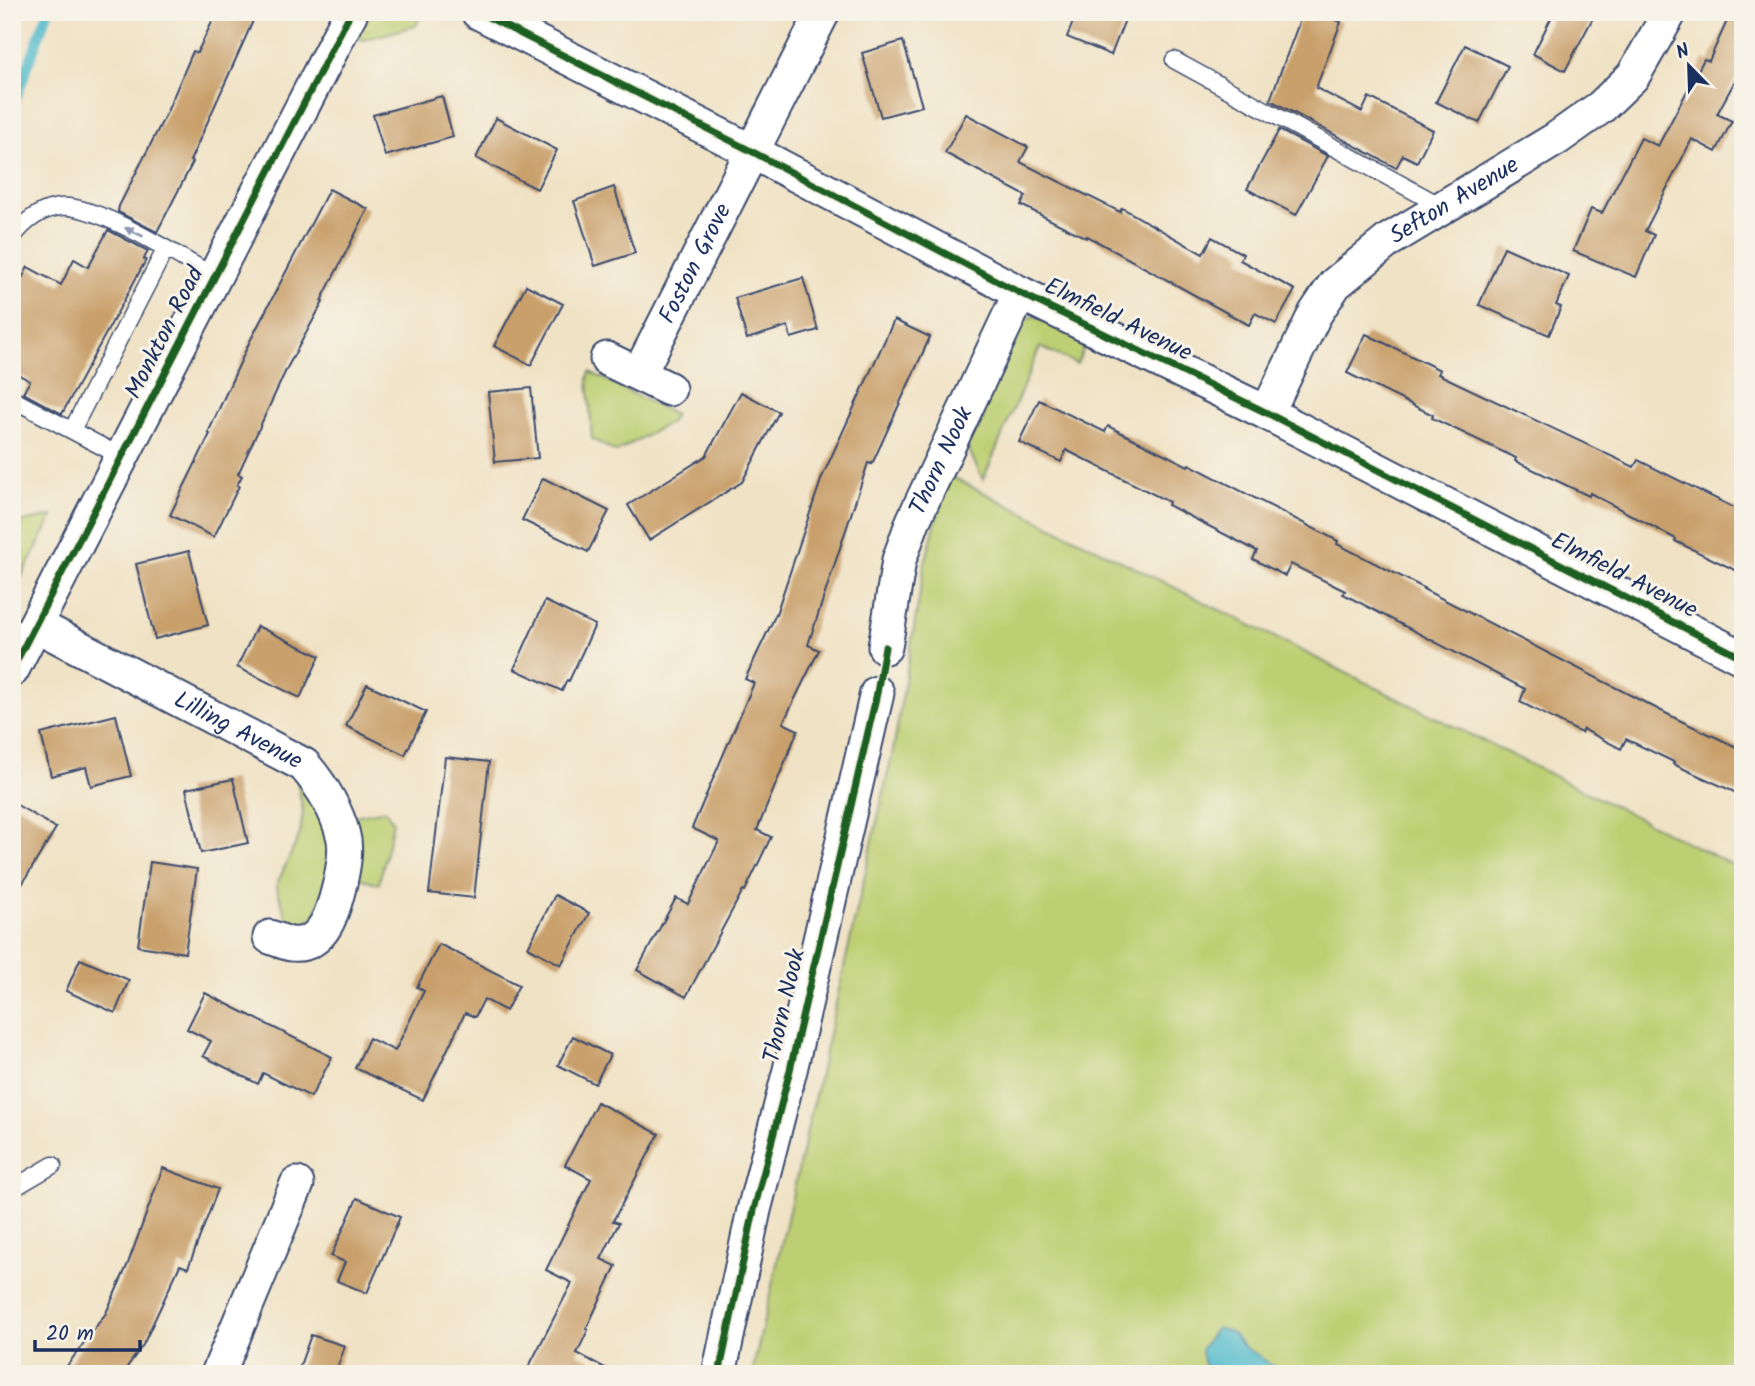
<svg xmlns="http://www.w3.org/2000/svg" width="1755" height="1386" viewBox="0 0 1755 1386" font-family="Kalam,sans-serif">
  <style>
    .green { fill: #bdcf72; stroke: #6c7f68; stroke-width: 2 }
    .water { fill: #4fbacb; stroke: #357494; stroke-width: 2 }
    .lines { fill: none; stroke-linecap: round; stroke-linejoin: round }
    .stream { stroke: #4fbacb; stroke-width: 10 }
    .building { fill: #c9a06c }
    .service-casing { stroke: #3b4a6d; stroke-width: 19 }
    .minor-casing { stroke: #3b4a6d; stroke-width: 37 }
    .service { stroke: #fff; stroke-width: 16 }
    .minor { stroke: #fff; stroke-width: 33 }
    .cycleway-casing { stroke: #f7f3e8; stroke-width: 11 }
    .cycleway { stroke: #1b5e20; stroke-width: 7 }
    .oneway { fill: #8d97ae }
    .labels { text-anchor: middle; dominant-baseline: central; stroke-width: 6; stroke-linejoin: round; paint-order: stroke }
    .street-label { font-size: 24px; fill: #1b2f5e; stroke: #f7f3e8 }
  </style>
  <rect width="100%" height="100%" fill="#f7f3e8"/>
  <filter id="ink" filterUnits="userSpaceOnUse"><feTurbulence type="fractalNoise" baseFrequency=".0143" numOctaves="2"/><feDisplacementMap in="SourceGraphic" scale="14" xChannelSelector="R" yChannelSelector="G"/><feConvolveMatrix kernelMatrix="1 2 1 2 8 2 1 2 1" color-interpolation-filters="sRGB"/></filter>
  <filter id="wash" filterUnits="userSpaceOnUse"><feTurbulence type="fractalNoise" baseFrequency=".00686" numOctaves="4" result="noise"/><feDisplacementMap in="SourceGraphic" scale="28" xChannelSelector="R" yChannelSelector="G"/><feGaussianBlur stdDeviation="1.57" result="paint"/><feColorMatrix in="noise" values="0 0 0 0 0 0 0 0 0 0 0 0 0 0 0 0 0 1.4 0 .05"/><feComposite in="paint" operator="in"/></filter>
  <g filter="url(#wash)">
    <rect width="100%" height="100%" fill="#f0e2c5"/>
    <g class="green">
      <polygon points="374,12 422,12 416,26 363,40 354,37 360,26"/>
      <polygon points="1033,316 1088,338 1077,364 1040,347 983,480 961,433 1021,321"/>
      <polygon points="590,372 675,415 671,422 616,452 592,439 588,378"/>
      <polygon points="948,475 1743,870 1743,1374 752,1374 893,751 925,563"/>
      <polygon points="53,516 12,595 12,524"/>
      <polygon points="296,775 313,792 335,858 315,915 298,931 289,925 276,886 300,834 303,812"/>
      <polygon points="385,810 393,822 379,884 353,876 349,817"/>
    </g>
    <polygon class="water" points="1216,1328 1231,1332 1242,1345 1284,1374 1248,1374 1244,1369 1237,1374 1210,1374 1203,1362 1201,1350"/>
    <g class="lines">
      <polyline class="stream" points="12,109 48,12"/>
    </g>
    <g id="blocks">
      <g class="building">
        <polygon points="217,12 257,12 190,161 193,162 157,232 118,212 119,206 166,114 193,51 197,53"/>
        <polygon points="1077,12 1128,12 1111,55 1067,37"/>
        <polygon points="1303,12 1315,12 1341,22 1316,88 1362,112 1369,97 1433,130 1417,162 1403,155 1396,168 1270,100"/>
        <polygon points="1554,12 1596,12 1565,71 1533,54"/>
        <polygon points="1731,12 1743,12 1743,66 1717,114 1732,121 1716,152 1692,139 1645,231 1654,235 1636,277 1573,251 1591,209 1602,213 1641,138 1658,146 1704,59 1709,61"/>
        <polygon points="903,41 922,106 881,117 862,53"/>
        <polygon points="1465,45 1508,66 1479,123 1436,102"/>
        <polygon points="442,96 453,137 385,156 373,115"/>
        <polygon points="966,114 1028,147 1020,162 1120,212 1122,208 1203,254 1212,237 1243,254 1240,260 1295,290 1276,324 1255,313 1249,325 1087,236 1086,238 1021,205 1026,196 945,153"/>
        <polygon points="496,118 557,150 537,189 476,158"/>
        <polygon points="1279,130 1328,156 1296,215 1247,189"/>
        <polygon points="614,187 635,253 595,266 574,201"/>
        <polygon points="329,189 368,209 321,301 323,302 287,368 238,474 242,476 237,485 239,486 214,537 170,515 210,434 208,433 249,343"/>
        <polygon points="108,230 148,251 144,259 146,260 62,414 23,393 30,381 12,371 12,297 28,267 61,285 74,259 88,267"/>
        <polygon points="1504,247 1569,276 1556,305 1561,307 1549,335 1479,305"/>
        <polygon points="803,278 818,330 791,338 788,326 747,339 735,298"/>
        <polygon points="526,285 563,304 531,365 494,346"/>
        <polygon points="894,320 930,337 872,464 868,463 808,645 819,650 783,723 798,730 757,830 771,837 745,891 743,890 686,997 637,970 676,898 688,904 719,841 692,828 754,683 745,679 776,614 822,477"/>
        <polygon points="1366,334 1440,370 1438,374 1634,467 1638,460 1743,512 1743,574 1675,541 1676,539 1590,493 1589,496 1515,461 1516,458 1432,418 1433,415 1347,373"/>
        <polygon points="531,388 538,458 495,462 488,392"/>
        <polygon points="741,392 779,412 742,482 649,540 628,505 706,456"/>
        <polygon points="1039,400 1105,432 1108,426 1188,466 1189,464 1338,541 1337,544 1424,588 1423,589 1679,720 1743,750 1743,796 1673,764 1674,762 1626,739 1621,749 1583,729 1581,733 1520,702 1525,689 1343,594 1345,591 1291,564 1285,576 1253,559 1257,551 1168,505 1169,502 1066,450 1061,462 1019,442"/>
        <polygon points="543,478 609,511 588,552 522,520"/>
        <polygon points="189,551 208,625 155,639 136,564"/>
        <polygon points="545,601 595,625 569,681 567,680 562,691 514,669"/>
        <polygon points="257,626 320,656 300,698 237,667"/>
        <polygon points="367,684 426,712 405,755 346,726"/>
        <polygon points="116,715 131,776 91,786 86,767 51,776 41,734"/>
        <polygon points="445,757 489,762 474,898 429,893"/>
        <polygon points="233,779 248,843 201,853 186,789"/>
        <polygon points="12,802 56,828 12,901"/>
        <polygon points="150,862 197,869 185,953 138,946"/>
        <polygon points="555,895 589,913 561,965 528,947"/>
        <polygon points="439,944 519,985 506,1011 484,999 475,1017 465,1013 423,1100 355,1068 369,1038 395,1051 424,991 417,987"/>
        <polygon points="80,959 129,980 115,1013 66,991"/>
        <polygon points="205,993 332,1057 311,1097 263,1073 258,1084 203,1056 211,1041 187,1029"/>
        <polygon points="573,1036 610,1055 595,1084 558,1065"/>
        <polygon points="597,1102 659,1134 613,1221 619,1223 601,1259 616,1266 586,1329 588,1330 577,1353 616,1374 525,1374 572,1283 546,1270 591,1179 565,1165"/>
        <polygon points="163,1168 218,1189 188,1268 180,1265 143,1345 122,1374 61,1374 106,1313 127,1266"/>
        <polygon points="357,1198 400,1217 367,1293 337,1281 345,1262 331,1256"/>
        <polygon points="311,1335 345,1346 335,1374 297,1374"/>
      </g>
    </g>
  </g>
  <g filter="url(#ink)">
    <use href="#blocks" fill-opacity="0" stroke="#3b4a6d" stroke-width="2"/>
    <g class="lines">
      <g class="service-casing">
        <g id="service">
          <polyline points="1174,60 1441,206"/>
          <path d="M12,238C24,222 40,209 60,207C96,203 181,258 215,277"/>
          <polyline points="12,399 122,457"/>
          <polyline points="72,430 165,250"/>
          <polyline points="12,1189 53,1165"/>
        </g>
      </g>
      <g class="minor-casing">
        <g id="minor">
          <polyline points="478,12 751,151 1020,293 1267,413 1743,658"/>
          <polyline points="607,359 669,389"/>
          <path id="s1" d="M639,374L823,12"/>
          <path id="s2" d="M1267,413L1315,314L1335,284L1389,240L1556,139L1601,107L1633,76L1670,12"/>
          <path id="s3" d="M36,625L304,765C322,786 336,808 343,835C347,849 343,869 340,883C334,908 325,948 291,944C284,943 277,939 270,937"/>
          <path id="s4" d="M885,647L899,560L913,521L1020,293"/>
          <polyline points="12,670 351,12"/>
          <polyline points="218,1374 297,1184"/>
          <polyline points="719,1374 754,1210 790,1070 877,693"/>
        </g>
      </g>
      <use href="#service" class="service"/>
      <use href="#minor" class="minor"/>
      <g class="cycleway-casing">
        <g id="cycleway">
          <polyline points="478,12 751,151 1020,293 1267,413 1743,658"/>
          <polyline points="12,670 351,12"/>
          <polyline points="719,1374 754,1210 790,1070 877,693 885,647"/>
        </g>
      </g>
      <use href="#cycleway" class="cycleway"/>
    </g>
    <defs><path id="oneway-solid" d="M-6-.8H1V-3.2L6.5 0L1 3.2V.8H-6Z" transform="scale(1.75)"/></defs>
    <use class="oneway" href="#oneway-solid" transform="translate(134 232) rotate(-155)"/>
  </g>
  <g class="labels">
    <g class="street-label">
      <text stroke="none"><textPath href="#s2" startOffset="292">Sefton Avenue</textPath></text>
      <text stroke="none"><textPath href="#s1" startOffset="124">Foston Grove</textPath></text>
      <text transform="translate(1118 320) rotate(26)">Elmfield Avenue</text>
      <text transform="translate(165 333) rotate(-63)">Monkton Road</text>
      <text stroke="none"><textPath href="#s4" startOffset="196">Thorn Nook</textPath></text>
      <text transform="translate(1624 576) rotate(27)">Elmfield Avenue</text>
      <text stroke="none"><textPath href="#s3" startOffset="228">Lilling Avenue</textPath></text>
      <text transform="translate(785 1006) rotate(-77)">Thorn Nook</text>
    </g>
  </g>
  <rect width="1755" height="1386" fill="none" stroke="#f7f3e8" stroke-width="42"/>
  <g transform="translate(1689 66) rotate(337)" stroke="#f7f3e8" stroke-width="5" paint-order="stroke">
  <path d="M0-5L12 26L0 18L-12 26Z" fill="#1b2f5e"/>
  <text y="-10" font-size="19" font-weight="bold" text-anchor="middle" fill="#1b2f5e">N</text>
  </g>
  <path d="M35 1340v10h105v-10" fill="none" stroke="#1b2f5e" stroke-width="3.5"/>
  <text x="46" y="1340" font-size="21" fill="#1b2f5e" stroke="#f7f3e8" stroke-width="5" paint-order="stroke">20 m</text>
</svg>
